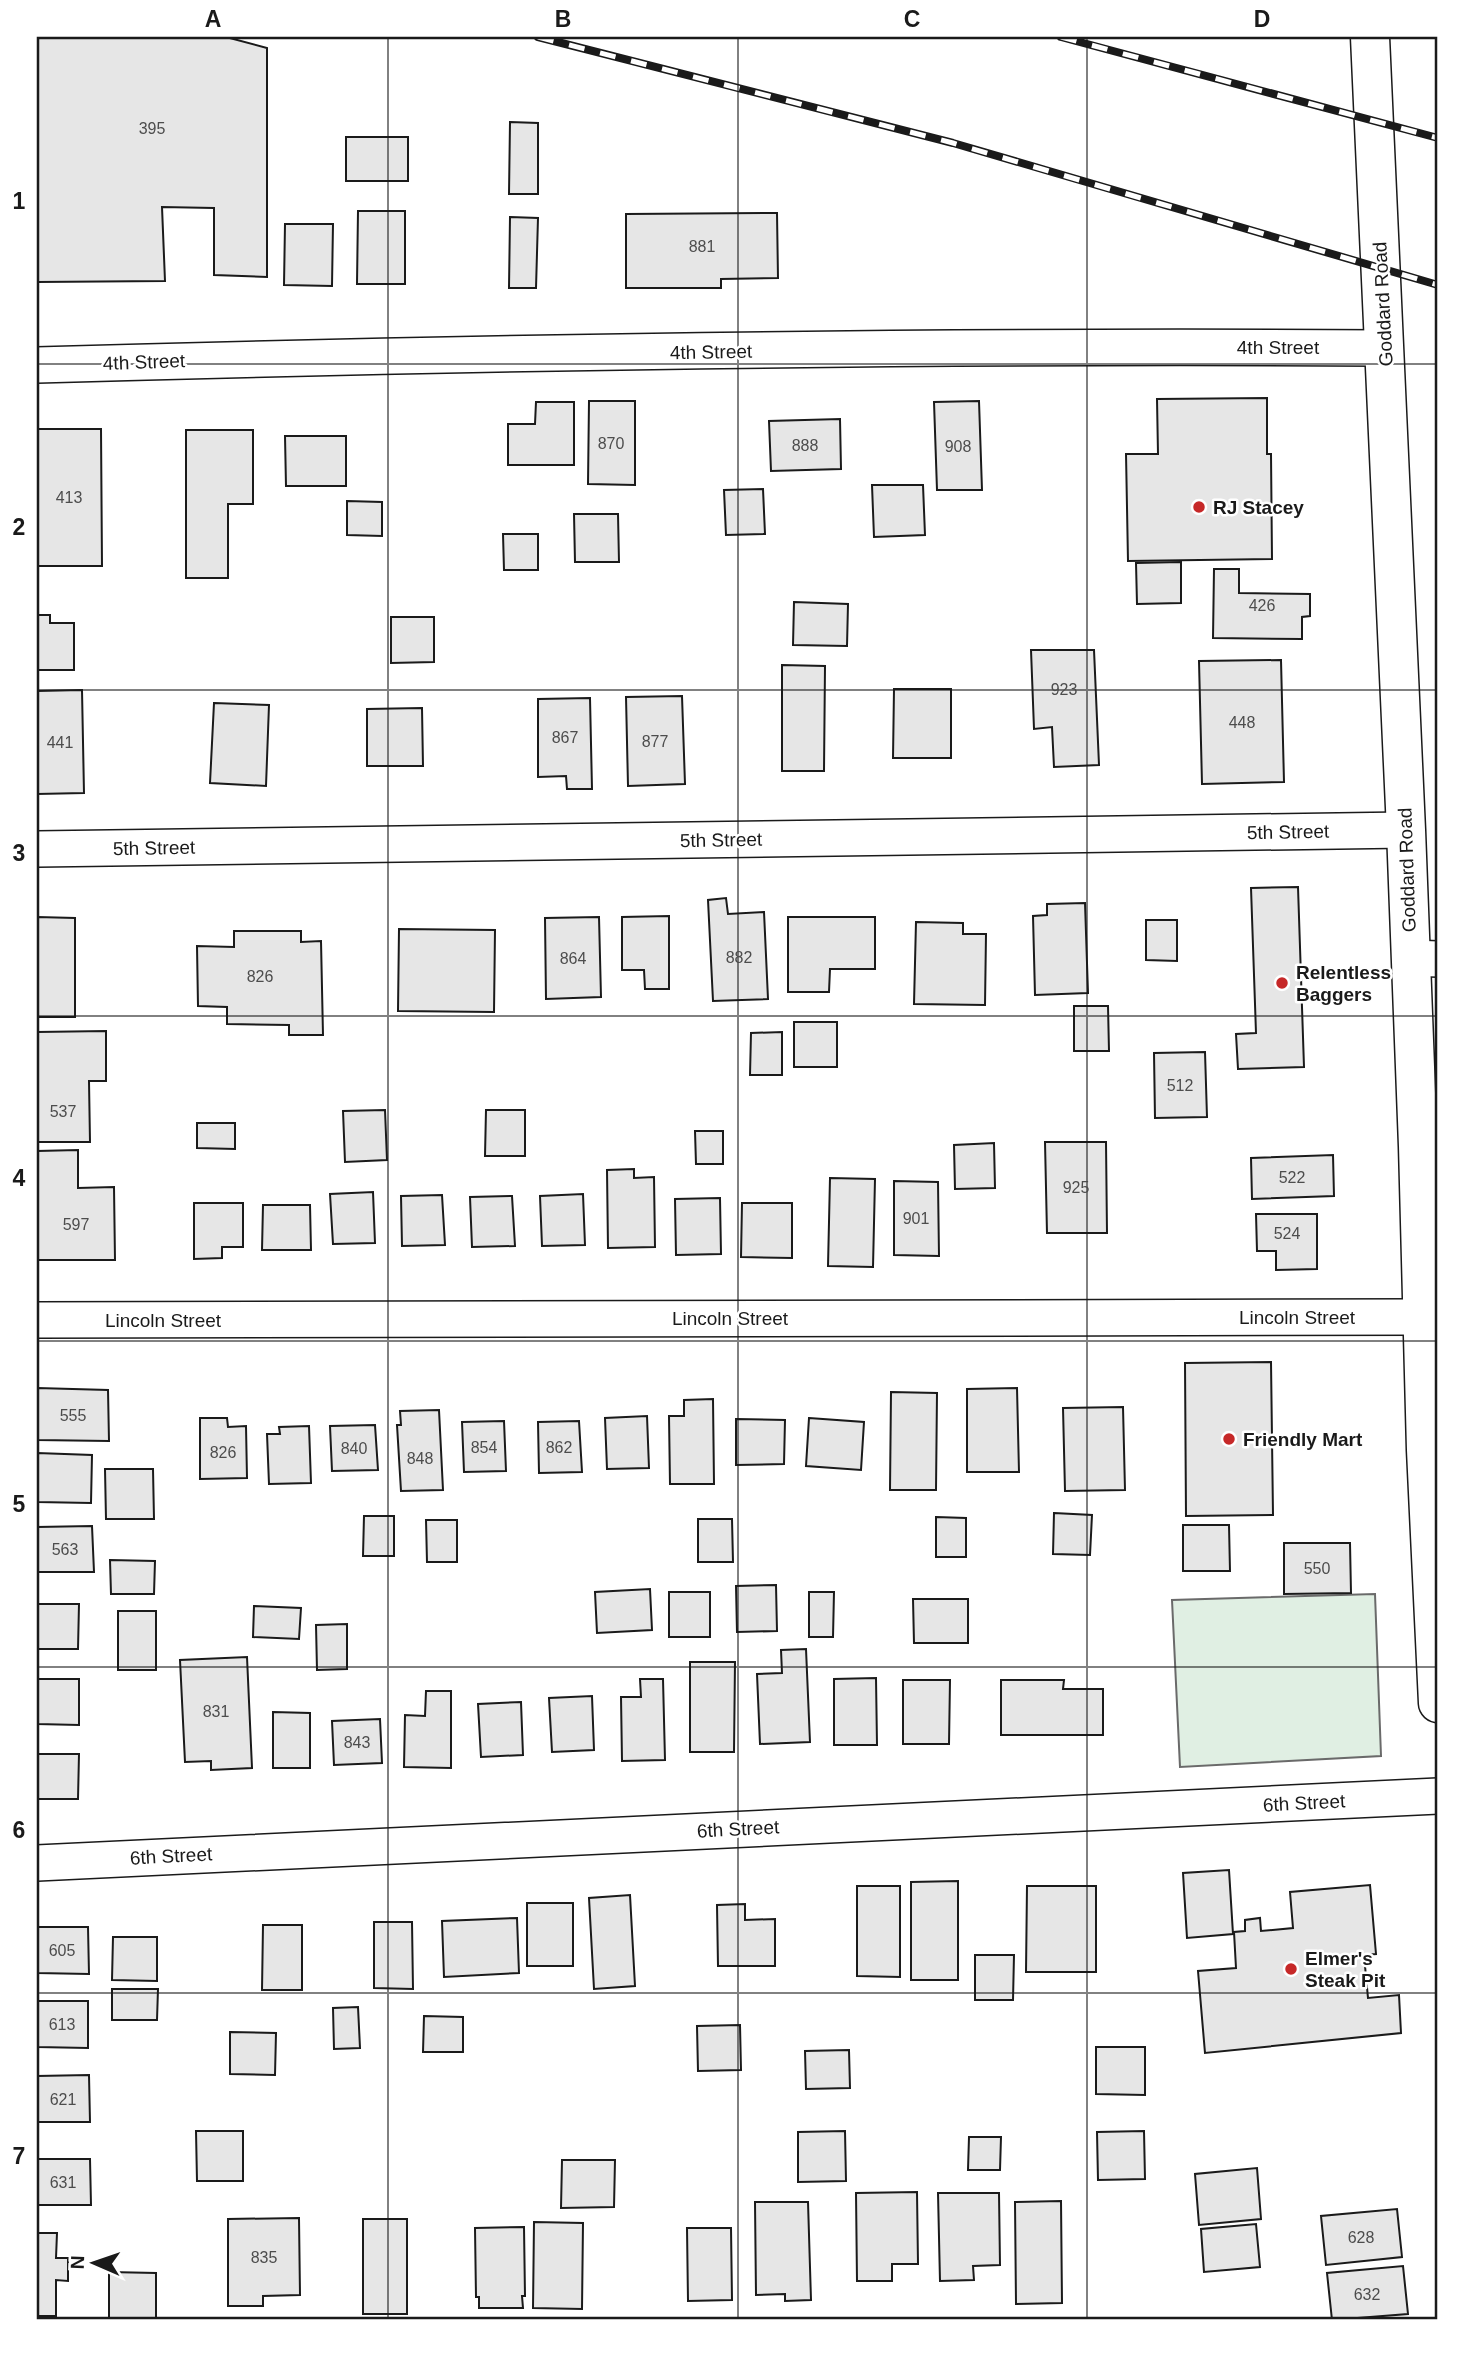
<svg xmlns="http://www.w3.org/2000/svg" width="1475" height="2357" viewBox="0 0 1475 2357" font-family="Helvetica,sans-serif">
  <style>
    .green { fill: #e0efe3; stroke: #6a6a6a; stroke-width: 2 }
    .building { fill: #e6e6e6; stroke: #1a1a1a; stroke-width: 2 }
    .lines { fill: none; stroke-linecap: round; stroke-linejoin: round }
    .street-casing { stroke: #1a1a1a; stroke-width: 38 }
    .secondary-casing { stroke: #1a1a1a; stroke-width: 41 }
    .street { stroke: #fff; stroke-width: 35 }
    .secondary { stroke: #fff; stroke-width: 38 }
    .rail-casing { stroke: #1a1a1a; stroke-width: 8 }
    .rail { stroke: #fff; stroke-width: 5; stroke-dasharray: 16; stroke-linecap: butt }
    .grid { fill: none; stroke: #1a1a1a; stroke-width: 2; stroke-opacity: 0.55 }
    .poi-dot { fill: #c62828; stroke: #fff; stroke-width: 2.5 }
    .labels { text-anchor: middle; dominant-baseline: central; stroke-width: 5; stroke-linejoin: round; paint-order: stroke }
    .number-label { font-size: 16px; fill: #4d4d4d }
    .street-label { font-size: 19px; fill: #1a1a1a; stroke: #fff }
    .poi-label { font-size: 19px; font-weight: bold; fill: #1a1a1a; stroke: #fff; text-anchor: start }
    .neatline { fill: none; stroke: #1a1a1a; stroke-width: 2.5 }
    .grid-label { font-size: 23px; text-anchor: middle; font-weight: bold; fill: #1a1a1a }
  </style>
  <rect width="100%" height="100%" fill="#fff"/>
  <polygon class="green" points="1375,1594 1381,1756 1180,1767 1172,1600"/>
  <g class="building">
    <polygon points="37,37 226,37 267,48 267,277 214,275 214,208 162,207 165,281 37,282"/>
    <polygon points="510,122 538,123 538,194 509,194"/>
    <rect x="346" y="137" width="62" height="44"/>
    <polygon points="358,211 405,211 405,284 357,284"/>
    <polygon points="777,213 778,278 721,279 721,288 626,288 626,214"/>
    <polygon points="510,217 538,218 536,288 509,288"/>
    <polygon points="285,224 333,224 332,286 284,285"/>
    <polygon points="1267,398 1267,454 1271,454 1272,559 1128,561 1126,454 1158,454 1157,399"/>
    <polygon points="589,401 635,401 635,485 588,484"/>
    <polygon points="979,401 982,490 937,490 934,402"/>
    <polygon points="536,402 574,402 574,465 508,465 508,424 535,424"/>
    <polygon points="840,419 841,469 771,471 769,421"/>
    <polygon points="37,429 101,429 102,566 37,566"/>
    <polygon points="186,430 253,430 253,504 228,504 228,578 186,578"/>
    <polygon points="285,436 346,436 346,486 286,486"/>
    <polygon points="872,485 923,485 925,535 874,537"/>
    <polygon points="763,489 765,534 726,535 724,490"/>
    <polygon points="347,501 382,502 382,536 347,535"/>
    <polygon points="574,514 618,514 619,562 575,562"/>
    <polygon points="503,534 538,534 538,570 504,570"/>
    <polygon points="1181,562 1181,603 1137,604 1136,563"/>
    <polygon points="1214,569 1239,569 1239,593 1310,594 1310,616 1302,617 1302,639 1213,638"/>
    <polygon points="794,602 848,604 847,646 793,645"/>
    <polygon points="37,615 50,615 50,623 74,623 74,670 37,670"/>
    <polygon points="391,617 434,617 434,662 391,663"/>
    <polygon points="1031,650 1094,650 1099,765 1054,767 1052,727 1034,729"/>
    <polygon points="1281,660 1284,782 1202,784 1199,661"/>
    <polygon points="782,665 825,666 824,771 782,771"/>
    <polygon points="894,689 951,689 951,758 893,758"/>
    <polygon points="82,690 84,793 37,794 37,691"/>
    <polygon points="682,696 685,784 628,786 626,697"/>
    <polygon points="590,698 592,789 567,789 566,776 538,777 538,699"/>
    <polygon points="214,703 269,705 266,786 210,783"/>
    <polygon points="422,708 423,766 367,766 367,709"/>
    <polygon points="1298,887 1304,1067 1238,1069 1236,1034 1256,1033 1251,888"/>
    <polygon points="726,898 728,914 764,912 768,999 713,1001 708,900"/>
    <polygon points="1085,903 1088,993 1035,995 1033,916 1047,915 1047,904"/>
    <polygon points="669,916 669,989 645,989 644,970 622,970 622,917"/>
    <polygon points="37,917 75,918 75,1017 37,1017"/>
    <polygon points="599,917 601,997 546,999 545,918"/>
    <polygon points="788,917 875,917 875,969 830,969 829,992 788,992"/>
    <polygon points="1146,920 1177,920 1177,961 1146,960"/>
    <polygon points="916,922 963,923 963,934 986,934 985,1005 914,1004"/>
    <polygon points="399,929 495,930 494,1012 398,1011"/>
    <polygon points="234,931 301,931 301,942 321,941 323,1035 289,1035 289,1025 227,1024 227,1007 198,1006 197,946 234,947"/>
    <polygon points="1074,1006 1108,1006 1109,1051 1074,1051"/>
    <rect x="794" y="1022" width="43" height="45"/>
    <polygon points="106,1031 106,1081 89,1081 90,1142 37,1142 37,1032"/>
    <polygon points="782,1032 782,1075 750,1075 751,1033"/>
    <polygon points="1205,1052 1207,1117 1155,1118 1154,1053"/>
    <polygon points="385,1110 387,1160 345,1162 343,1111"/>
    <polygon points="486,1110 525,1110 525,1156 485,1156"/>
    <polygon points="197,1123 235,1123 235,1149 197,1148"/>
    <polygon points="695,1131 723,1131 723,1164 696,1164"/>
    <polygon points="1045,1142 1106,1142 1107,1233 1047,1233"/>
    <polygon points="994,1143 995,1188 955,1189 954,1145"/>
    <polygon points="78,1150 78,1188 114,1187 115,1260 37,1260 37,1151"/>
    <polygon points="1333,1155 1334,1196 1252,1199 1251,1158"/>
    <polygon points="634,1169 634,1178 654,1177 655,1247 608,1248 607,1170"/>
    <polygon points="830,1178 875,1179 873,1267 828,1266"/>
    <polygon points="894,1181 938,1182 939,1256 894,1255"/>
    <polygon points="373,1192 375,1243 333,1244 330,1194"/>
    <polygon points="583,1194 585,1245 542,1246 540,1196"/>
    <polygon points="442,1195 445,1245 402,1246 401,1196"/>
    <polygon points="512,1196 515,1246 472,1247 470,1197"/>
    <polygon points="720,1198 721,1254 676,1255 675,1199"/>
    <polygon points="194,1203 243,1203 243,1247 222,1247 222,1258 194,1259"/>
    <polygon points="742,1203 792,1203 792,1258 741,1257"/>
    <polygon points="263,1205 310,1205 311,1250 262,1250"/>
    <polygon points="1256,1214 1317,1214 1317,1269 1276,1270 1276,1251 1257,1251"/>
    <polygon points="1271,1362 1273,1515 1186,1516 1185,1363"/>
    <polygon points="37,1388 108,1390 109,1441 37,1440"/>
    <polygon points="1017,1388 1019,1472 967,1472 967,1389"/>
    <polygon points="891,1392 937,1393 936,1490 890,1490"/>
    <polygon points="713,1399 714,1484 670,1484 669,1416 684,1416 684,1400"/>
    <polygon points="1123,1407 1125,1490 1065,1491 1063,1408"/>
    <polygon points="439,1410 443,1490 401,1491 397,1425 401,1425 400,1411"/>
    <polygon points="647,1416 649,1468 607,1469 605,1418"/>
    <polygon points="200,1418 227,1418 228,1427 246,1426 247,1478 200,1479"/>
    <polygon points="809,1418 864,1422 861,1470 806,1466"/>
    <polygon points="736,1419 785,1420 784,1464 736,1465"/>
    <polygon points="504,1421 506,1471 464,1472 462,1422"/>
    <polygon points="579,1421 582,1472 539,1473 538,1422"/>
    <polygon points="375,1425 378,1470 332,1471 330,1426"/>
    <polygon points="309,1426 311,1483 269,1484 267,1434 280,1434 279,1427"/>
    <polygon points="37,1453 92,1455 91,1503 37,1502"/>
    <polygon points="105,1469 153,1469 154,1519 106,1519"/>
    <polygon points="1054,1513 1092,1515 1090,1555 1053,1554"/>
    <polygon points="364,1516 394,1516 394,1556 363,1556"/>
    <polygon points="936,1517 966,1518 966,1557 936,1557"/>
    <polygon points="698,1519 732,1519 733,1562 698,1562"/>
    <polygon points="426,1520 457,1520 457,1562 427,1562"/>
    <polygon points="1183,1525 1229,1525 1230,1571 1183,1571"/>
    <polygon points="92,1526 94,1572 37,1572 37,1527"/>
    <polygon points="1284,1543 1350,1543 1351,1593 1284,1594"/>
    <polygon points="110,1560 155,1561 154,1594 111,1594"/>
    <polygon points="776,1585 777,1631 737,1632 736,1586"/>
    <polygon points="650,1589 652,1630 597,1633 595,1592"/>
    <rect x="669" y="1592" width="41" height="45"/>
    <polygon points="809,1592 834,1592 833,1637 809,1637"/>
    <polygon points="913,1599 968,1599 968,1643 914,1643"/>
    <polygon points="37,1604 79,1604 78,1649 37,1649"/>
    <polygon points="254,1606 301,1608 299,1639 253,1637"/>
    <rect x="118" y="1611" width="38" height="59"/>
    <polygon points="347,1624 347,1669 317,1670 316,1625"/>
    <polygon points="806,1649 810,1742 760,1744 757,1674 782,1673 781,1650"/>
    <polygon points="247,1657 252,1768 211,1770 211,1761 185,1762 180,1660"/>
    <polygon points="690,1662 735,1662 734,1752 690,1752"/>
    <polygon points="876,1678 877,1745 834,1745 834,1679"/>
    <polygon points="37,1679 79,1679 79,1725 37,1724"/>
    <polygon points="640,1679 663,1679 665,1760 622,1761 621,1697 641,1697"/>
    <polygon points="903,1680 950,1680 949,1744 903,1744"/>
    <polygon points="1001,1680 1064,1680 1063,1689 1103,1689 1103,1735 1001,1735"/>
    <polygon points="426,1691 451,1691 451,1768 404,1767 405,1715 425,1716"/>
    <polygon points="592,1696 594,1750 552,1752 549,1698"/>
    <polygon points="521,1702 523,1755 481,1757 478,1704"/>
    <polygon points="273,1712 310,1713 310,1768 273,1768"/>
    <polygon points="380,1719 382,1763 334,1765 332,1721"/>
    <polygon points="37,1754 79,1754 78,1799 37,1799"/>
    <polygon points="1229,1870 1233,1934 1187,1938 1183,1873"/>
    <polygon points="958,1881 958,1980 911,1980 911,1882"/>
    <polygon points="1370,1885 1376,1954 1364,1955 1368,1998 1399,1995 1401,2033 1205,2053 1198,1971 1236,1968 1234,1932 1245,1931 1245,1920 1260,1918 1261,1931 1293,1928 1290,1892"/>
    <polygon points="857,1886 900,1886 900,1977 857,1976"/>
    <polygon points="1027,1886 1096,1886 1096,1972 1026,1972"/>
    <polygon points="630,1895 635,1986 594,1989 589,1898"/>
    <rect x="527" y="1903" width="46" height="63"/>
    <polygon points="745,1904 745,1920 775,1919 775,1966 718,1966 717,1905"/>
    <polygon points="517,1918 519,1973 444,1977 442,1921"/>
    <polygon points="374,1922 412,1922 413,1989 374,1988"/>
    <polygon points="263,1925 302,1925 302,1990 262,1990"/>
    <polygon points="37,1927 88,1927 89,1974 37,1973"/>
    <polygon points="113,1937 157,1937 157,1981 112,1980"/>
    <polygon points="975,1955 1014,1955 1013,2000 975,2000"/>
    <polygon points="112,1989 158,1989 157,2020 112,2020"/>
    <polygon points="37,2001 88,2001 88,2048 37,2047"/>
    <polygon points="358,2007 360,2048 334,2049 333,2008"/>
    <polygon points="424,2016 463,2017 463,2052 423,2052"/>
    <polygon points="740,2025 741,2070 698,2071 697,2026"/>
    <polygon points="230,2032 276,2033 275,2075 230,2074"/>
    <polygon points="1096,2047 1145,2047 1145,2095 1096,2094"/>
    <polygon points="849,2050 850,2088 806,2089 805,2051"/>
    <polygon points="89,2075 90,2122 37,2122 37,2076"/>
    <polygon points="196,2131 243,2131 243,2181 197,2181"/>
    <polygon points="845,2131 846,2181 798,2182 798,2132"/>
    <polygon points="1144,2131 1145,2179 1098,2180 1097,2132"/>
    <polygon points="969,2137 1001,2137 1000,2170 968,2170"/>
    <polygon points="37,2159 90,2159 91,2205 37,2205"/>
    <polygon points="562,2160 615,2160 614,2207 561,2208"/>
    <polygon points="1257,2168 1261,2219 1199,2225 1195,2174"/>
    <polygon points="917,2192 918,2264 892,2264 892,2281 857,2281 856,2193"/>
    <polygon points="938,2193 999,2193 1000,2265 973,2266 974,2280 940,2281"/>
    <polygon points="1061,2201 1062,2303 1016,2304 1015,2202"/>
    <polygon points="755,2202 808,2202 811,2300 785,2301 785,2294 756,2295"/>
    <polygon points="1397,2209 1402,2257 1326,2265 1321,2216"/>
    <polygon points="299,2218 300,2295 263,2296 263,2306 228,2306 228,2219"/>
    <rect x="363" y="2219" width="44" height="95"/>
    <polygon points="534,2222 583,2223 582,2309 533,2308"/>
    <polygon points="1256,2224 1260,2267 1204,2272 1201,2229"/>
    <polygon points="524,2227 525,2296 522,2296 523,2308 479,2308 479,2297 476,2297 475,2228"/>
    <polygon points="687,2228 731,2228 732,2300 688,2301"/>
    <polygon points="37,2233 57,2233 56,2258 68,2258 68,2281 56,2280 56,2316 37,2316"/>
    <polygon points="1403,2266 1408,2314 1332,2320 1327,2273"/>
    <polygon points="109,2272 156,2273 156,2320 109,2320"/>
  </g>
  <g class="lines">
    <g class="street-casing">
      <g id="street">
        <path d="M37,365C486,352 936,345 1385,348"/>
        <polyline points="37,849 1406,830"/>
        <polyline points="1410,958 1438,959"/>
        <polyline points="37,1320 1423,1317"/>
        <polyline points="37,1863 1438,1796"/>
      </g>
    </g>
    <g class="secondary-casing">
      <polyline id="secondary" points="1370,37 1406,830 1418,1146 1426,1450 1438,1703"/>
    </g>
    <use href="#street" class="street"/>
    <use href="#secondary" class="secondary"/>
    <g class="rail-casing">
      <g id="rail">
        <polyline points="538,37 953,143 1438,285"/>
        <polyline points="1061,37 1438,138"/>
      </g>
    </g>
    <use href="#rail" class="rail"/>
  </g>
  <path class="grid" d="M388,37V2320M738,37V2320M1087,37V2320M37,364H1438M37,690H1438M37,1016H1438M37,1341H1438M37,1667H1438M37,1993H1438"/>
  <g class="poi-dot">
    <circle cx="1199" cy="507" r="7"/>
    <circle cx="1282" cy="983" r="7"/>
    <circle cx="1229" cy="1439" r="7"/>
    <circle cx="1291" cy="1969" r="7"/>
  </g>
  <g class="labels">
    <g class="number-label">
      <text x="152" y="128">395</text>
      <text x="702" y="246">881</text>
      <text x="611" y="443">870</text>
      <text x="805" y="445">888</text>
      <text x="958" y="446">908</text>
      <text x="69" y="497">413</text>
      <text x="1262" y="605">426</text>
      <text x="1064" y="689">923</text>
      <text x="1242" y="722">448</text>
      <text x="565" y="737">867</text>
      <text x="655" y="741">877</text>
      <text x="60" y="742">441</text>
      <text x="739" y="957">882</text>
      <text x="573" y="958">864</text>
      <text x="260" y="976">826</text>
      <text x="1180" y="1085">512</text>
      <text x="63" y="1111">537</text>
      <text x="1292" y="1177">522</text>
      <text x="1076" y="1187">925</text>
      <text x="916" y="1218">901</text>
      <text x="76" y="1224">597</text>
      <text x="1287" y="1233">524</text>
      <text x="73" y="1415">555</text>
      <text x="484" y="1447">854</text>
      <text x="559" y="1447">862</text>
      <text x="354" y="1448">840</text>
      <text x="223" y="1452">826</text>
      <text x="420" y="1458">848</text>
      <text x="65" y="1549">563</text>
      <text x="1317" y="1568">550</text>
      <text x="216" y="1711">831</text>
      <text x="357" y="1742">843</text>
      <text x="62" y="1950">605</text>
      <text x="62" y="2024">613</text>
      <text x="63" y="2099">621</text>
      <text x="63" y="2182">631</text>
      <text x="1361" y="2237">628</text>
      <text x="264" y="2257">835</text>
      <text x="1367" y="2294">632</text>
    </g>
    <g class="street-label">
      <text transform="translate(1383 304) rotate(-93)">Goddard Road</text>
      <text x="1278" y="347">4th Street</text>
      <text transform="translate(711 352) rotate(-1)">4th Street</text>
      <text transform="translate(144 362) rotate(-2)">4th Street</text>
      <text transform="translate(1288 832) rotate(-1)">5th Street</text>
      <text transform="translate(721 840) rotate(-1)">5th Street</text>
      <text transform="translate(154 848) rotate(-1)">5th Street</text>
      <text transform="translate(1407 870) rotate(-92)">Goddard Road</text>
      <text x="1297" y="1317">Lincoln Street</text>
      <text x="730" y="1318">Lincoln Street</text>
      <text x="163" y="1320">Lincoln Street</text>
      <text transform="translate(1304 1803) rotate(-3)">6th Street</text>
      <text transform="translate(738 1829) rotate(-3)">6th Street</text>
      <text transform="translate(171 1856) rotate(-3)">6th Street</text>
    </g>
    <g class="poi-label">
      <text x="1213" y="507">RJ Stacey</text>
      <text x="1296" y="972">Relentless<tspan x="1296" dy="22">Baggers</tspan></text>
      <text x="1243" y="1439">Friendly Mart</text>
      <text x="1305" y="1958">Elmer's<tspan x="1305" dy="22">Steak Pit</tspan></text>
    </g>
  </g>
  <rect width="1475" height="2357" fill="none" stroke="#ffffff" stroke-width="77"/>
  <g transform="translate(94 2263) rotate(272)" stroke="#ffffff" stroke-width="5" paint-order="stroke">
  <path d="M0-5L12 26L0 18L-12 26Z" fill="#1a1a1a"/>
  <text y="-10" font-size="19" font-weight="bold" text-anchor="middle" fill="#1a1a1a">N</text>
  </g>
  <rect x="38" y="38" width="1398" height="2280" class="neatline"/>
  <g class="grid-label">
    <text x="213" y="27">A</text>
    <text x="563" y="27">B</text>
    <text x="912" y="27">C</text>
    <text x="1262" y="27">D</text>
    <text x="19" y="209">1</text>
    <text x="19" y="535">2</text>
    <text x="19" y="861">3</text>
    <text x="19" y="1186">4</text>
    <text x="19" y="1512">5</text>
    <text x="19" y="1838">6</text>
    <text x="19" y="2164">7</text>
  </g>
</svg>
